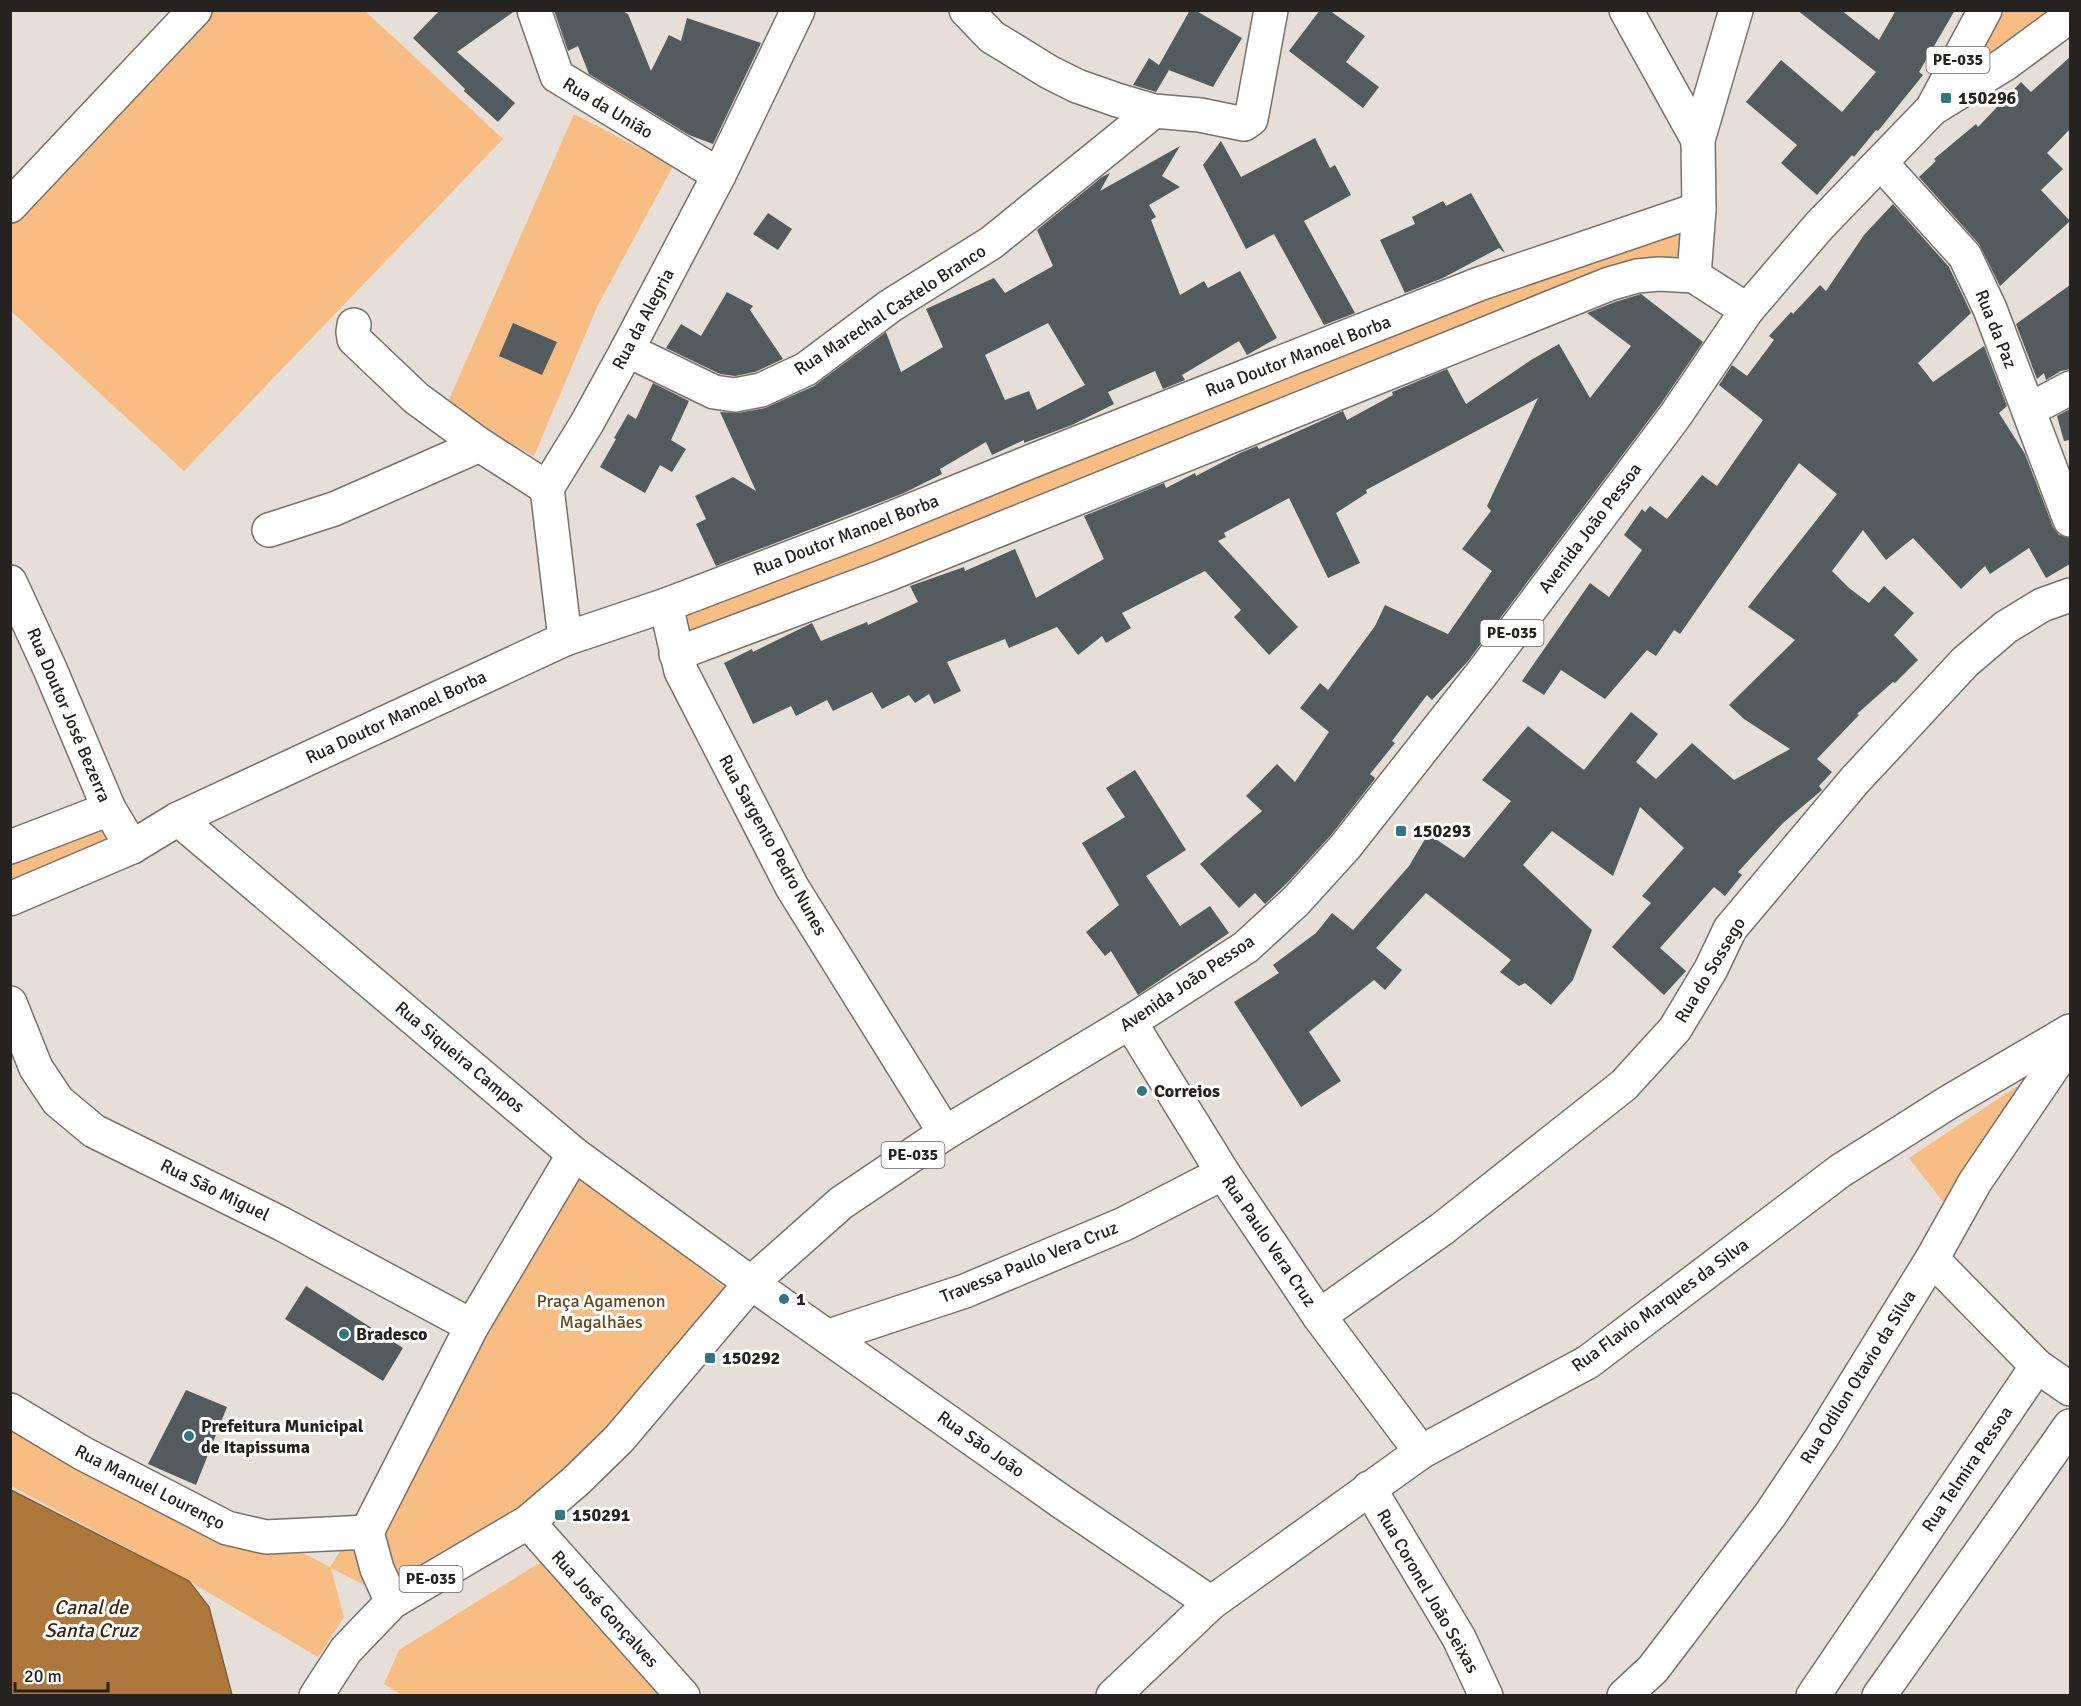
<svg xmlns="http://www.w3.org/2000/svg" width="2081" height="1706" viewBox="0 0 2081 1706" font-family="Signika,sans-serif">
  <style>
    .green { fill: #f7bd83 }
    .water { fill: #ae783d; stroke: #855e34; stroke-width: 1.5 }
    .building { fill: #525b5d; fill-rule: evenodd }
    .lines { fill: none; stroke-linecap: round; stroke-linejoin: round }
    .minor-casing { stroke: #78716b; stroke-width: 36 }
    .tertiary-casing { stroke: #78716b; stroke-width: 36 }
    .primary-casing { stroke: #78716b; stroke-width: 36 }
    .minor { stroke: #fff; stroke-width: 33 }
    .tertiary { stroke: #fff; stroke-width: 33 }
    .primary { stroke: #fff; stroke-width: 33 }
    .poi-dot { fill: #307783; stroke: #fff; stroke-width: 2 }
    .labels { text-anchor: middle; dominant-baseline: central; stroke-width: 6; stroke-linejoin: round; paint-order: stroke }
    .shield { fill: #fff; stroke: #666462; stroke-width: 1.5 }
    .shield-label { font-size: 16px; font-weight: bold; fill: #25221f }
    .poi-label { font-size: 18px; font-weight: bold; fill: #25221f; stroke: #fff; text-anchor: start }
    .street-label { font-size: 18px; fill: #25221f; stroke: #fff }
    .park-label { font-size: 18px; fill: #6c451a; stroke: #fff }
    .water-label { font-size: 20px; font-style: italic; fill: #3e270d; stroke: #fff }
  </style>
  <rect width="100%" height="100%" fill="#e6dfd8"/>
  <g class="green">
    <polygon points="201,11 365,11 503,139 184,471 11,311 10,215"/>
    <polygon points="1994,11 2062,11 1954,91"/>
    <polygon points="574,114 673,166 597,307 534,456 445,409"/>
    <polygon points="1697,217 1687,276 1636,280 682,669 655,623 1479,290"/>
    <polygon points="116,809 133,853 11,905 11,849"/>
    <polygon points="2070,1051 1957,1220 1909,1158"/>
    <polygon points="581,1174 732,1294 564,1488 399,1603 331,1568 344,1617 318,1657 189,1581 11,1486 10,1401 330,1567"/>
    <polygon points="546,1559 667,1695 403,1696 384,1684 399,1650"/>
  </g>
  <polygon class="water" points="11,1490 189,1581 209,1607 232,1695 11,1695"/>
  <g class="building">
    <polygon points="440,10 516,10 457,52 515,103 498,122 464,91 465,89 413,38"/>
    <polygon points="554,10 621,10 628,14 651,71 669,35 681,41 687,18 761,43 713,144 689,135 589,74 578,46 568,51"/>
    <polygon points="1190,10 1195,10 1242,38 1213,87 1166,69 1169,70 1156,92 1133,85 1149,58 1159,65"/>
    <polygon points="1320,10 1329,10 1365,36 1346,62 1379,87 1363,108 1289,51"/>
    <polygon points="1797,10 1841,10 1879,40 1896,10 1955,10 1919,72 1923,75 1878,131 1876,130 1854,157 1852,155 1817,195 1781,163 1797,145 1746,102 1781,60 1842,112 1876,72"/>
    <polygon points="2070,57 2070,129 2047,153 2063,169 2041,190 2070,221 2000,286 1979,244 1919,177 1936,161 1934,159 1976,124 1978,127 2021,82 2031,92"/>
    <polygon points="1315,138 1330,168 1335,165 1351,195 1304,221 1355,313 1324,325 1274,234 1246,249 1203,165 1221,141 1241,177"/>
    <path d="M1180,146L1162,176L1180,187L1149,205L1156,217L1151,220L1180,295L1204,281L1208,288L1240,271L1277,338L1247,355L1239,341L1182,375L1185,380L1163,389L1155,371L1108,392L1114,404L1072,425L1024,443V440L992,455L986,442L940,469L942,474L904,493L716,566L696,524L706,519L695,496L733,477L756,491L720,412L738,413L765,408L814,386L886,332L901,372L943,347L926,309L994,278L1005,293L1053,266L1037,230L1102,177L1110,173L1100,191ZM1048,323L1085,385L1037,410L1029,391L1005,400L985,355Z"/>
    <polygon points="1471,193 1505,253 1499,248 1443,278 1405,293 1380,240 1415,224 1412,217 1443,201 1446,206"/>
    <polygon points="1893,204 1949,267 1971,313 1918,363 1933,382 1984,346 2007,406 1999,413 2025,454 2053,527 2059,535 2070,538 2070,564 2046,578 2029,548 1990,574 1985,566 1961,589 1913,538 1886,560 1863,530 1832,571 1849,588 1869,603 1884,586 1914,613 1894,635 1918,660 1895,683 1893,682 1857,714 1859,715 1817,759 1832,772 1819,786 1822,790 1783,823 1738,872 1742,875 1725,896 1714,887 1660,948 1686,971 1664,995 1612,947 1651,903 1642,896 1684,848 1640,807 1613,876 1552,831 1523,865 1592,930 1573,980 1551,1005 1525,983 1519,986 1500,972 1511,960 1426,893 1376,948 1402,970 1385,990 1374,980 1309,1032 1341,1081 1301,1107 1234,1002 1279,973 1273,965 1316,933 1332,913 1353,930 1409,866 1428,834 1464,858 1511,801 1482,780 1528,726 1584,770 1631,712 1658,734 1636,762 1656,779 1692,743 1734,780 1790,749 1744,719 1729,705 1795,640 1748,607 1837,494 1799,463 1680,634 1674,630 1656,656 1647,650 1605,699 1561,670 1544,695 1522,681 1590,583 1609,597 1642,550 1624,535 1642,509 1645,512 1650,506 1667,519 1702,475 1717,486 1763,420 1719,385 1732,365 1747,376 1774,340 1769,336 1791,312 1793,314 1820,285 1826,291 1864,235"/>
    <polygon points="768,213 792,229 778,250 753,234"/>
    <polygon points="2070,285 2070,369 2061,371 2046,380 2044,373 2037,379 2016,324"/>
    <polygon points="727,292 753,306 750,310 783,359 755,372 735,376 720,374 666,348 681,324 701,336"/>
    <polygon points="1641,294 1703,342 1660,405 1468,661 1432,700 1427,695 1392,741 1395,743 1370,774 1375,778 1374,780 1331,835 1288,882 1265,904 1255,893 1239,908 1200,864 1262,811 1246,796 1277,764 1295,782 1329,732 1300,708 1320,683 1328,690 1375,626 1385,605 1448,634 1492,571 1462,549 1491,511 1487,506 1538,398 1366,490 1367,493 1336,513 1360,563 1328,578 1289,498 1224,533 1226,537 1218,541 1298,627 1269,655 1234,617 1241,610 1205,571 1122,613 1131,628 1106,643 1102,636 1078,655 1057,627 1009,648 1005,639 947,662 961,691 934,704 929,694 915,703 909,695 882,709 872,692 833,711 827,700 796,716 791,706 753,724 724,663 752,649 753,652 812,623 821,641 867,622 868,625 918,602 910,586 964,567 965,571 1015,549 1036,598 1104,559 1084,516 1164,483 1166,488 1195,473 1196,476 1240,453 1257,446 1259,449 1343,411 1347,420 1393,395 1392,392 1447,369 1466,404 1531,360 1559,344 1590,398 1631,346 1587,313 1615,302"/>
    <polygon points="513,323 557,342 542,375 499,356"/>
    <polygon points="653,383 689,401 671,440 686,449 672,472 660,465 645,493 600,467 616,439 614,438 628,414 636,419"/>
    <polygon points="2070,409 2070,440 2064,441 2057,416"/>
    <polygon points="1135,770 1186,850 1146,876 1180,926 1210,906 1229,933 1138,995 1111,951 1105,956 1086,932 1119,905 1082,843 1125,817 1106,788"/>
    <polygon points="306,1286 403,1348 383,1381 285,1319"/>
    <polygon points="186,1390 227,1407 196,1485 148,1464"/>
  </g>
  <g class="lines">
    <g class="minor-casing">
      <g id="minor">
        <polyline points="534,10 557,76 719,175"/>
        <polyline points="966,10 992,37 1049,72 1077,86 1117,100 1154,111 1200,115 1244,124 1251,119 1271,10"/>
        <polyline points="1626,10 1698,140"/>
        <polyline points="1932,109 2005,64 2070,16"/>
        <polyline points="1881,163 1965,256 1990,309 2070,520"/>
        <polyline points="10,206 195,10"/>
        <polyline points="1694,276 1699,209 1698,140 1736,10"/>
        <polyline points="354,325 353,332 354,339 416,398 480,445 547,488"/>
        <polyline points="627,350 714,392 735,395 761,390 806,369 890,306 991,243 1154,111"/>
        <polyline points="2029,410 2070,388"/>
        <polyline points="269,530 334,509 480,445"/>
        <polyline points="10,582 50,669 109,809 132,847"/>
        <polyline points="666,605 681,671 792,887 945,1133"/>
        <polyline points="565,639 547,488 587,423 627,350 719,175 798,10"/>
        <polyline points="676,654 884,576 1609,284 1637,276 1659,274 1694,276 1747,310"/>
        <polyline points="178,819 574,1154 751,1283 1062,1502 1211,1603"/>
        <polyline points="10,847 109,809"/>
        <polyline points="10,899 132,847 178,819 565,639 666,605 865,529 1032,461 1479,284 1699,209"/>
        <polyline points="10,1003 36,1068 58,1101 94,1131 282,1224 472,1326"/>
        <polyline points="1130,1022 1223,1173 1319,1316 1421,1452"/>
        <polyline points="1319,1316 1442,1229 1624,1085 1675,1029 1711,969 1730,929 1855,780 1965,662 2006,627 2042,605 2070,595"/>
        <polyline points="829,1336 965,1291 1124,1224 1223,1173"/>
        <polyline points="2037,1366 2070,1389"/>
        <polyline points="10,1410 82,1453 227,1528 266,1537 367,1532 377,1569 392,1602"/>
        <polyline points="1369,1488 1459,1638 1486,1696"/>
        <polyline points="367,1532 472,1326 574,1154"/>
        <polyline points="1113,1696 1211,1603 1421,1452 1588,1362 1840,1171 1949,1102 2070,1031"/>
        <polyline points="1624,1696 1653,1669 1770,1515 1822,1437 1932,1259 1975,1182 2070,1042"/>
        <polyline points="1813,1696 2037,1366 1932,1259"/>
      </g>
    </g>
    <g class="tertiary-casing">
      <g id="tertiary">
        <polyline points="528,1522 683,1696"/>
        <polyline points="1879,1696 2070,1426"/>
      </g>
    </g>
    <g class="primary-casing">
      <polyline id="primary" points="316,1696 346,1650 392,1602 528,1522 576,1481 619,1439 751,1283 841,1203 945,1133 1130,1022 1246,947 1296,901 1345,847 1483,672 1675,416 1747,310 1820,225 1932,109 1985,10"/>
    </g>
    <use href="#minor" class="minor"/>
    <use href="#tertiary" class="tertiary"/>
    <use href="#primary" class="primary"/>
  </g>
  <g class="poi-dot">
    <rect x="1940" y="92" width="12" height="12" rx="3"/>
    <rect x="1395" y="825" width="12" height="12" rx="3"/>
    <circle cx="1142" cy="1091" r="6"/>
    <circle cx="784" cy="1299" r="6"/>
    <circle cx="344" cy="1334" r="6"/>
    <rect x="704" y="1352" width="12" height="12" rx="3"/>
    <circle cx="189" cy="1436" r="6"/>
    <rect x="554" y="1509" width="12" height="12" rx="3"/>
  </g>
  <g class="labels">
    <g class="shield">
      <rect x="1926.5" y="47" width="63" height="26" rx="4.5"/>
      <rect x="1480.5" y="620" width="63" height="26" rx="4.5"/>
      <rect x="881.5" y="1142" width="63" height="26" rx="4.5"/>
      <rect x="399.5" y="1566" width="63" height="26" rx="4.5"/>
    </g>
    <g class="shield-label">
      <text x="1958" y="60">PE-035</text>
      <text x="1512" y="633">PE-035</text>
      <text x="913" y="1155">PE-035</text>
      <text x="431" y="1579">PE-035</text>
    </g>
    <g class="poi-label">
      <text x="1958" y="98">150296</text>
      <text x="1413" y="831">150293</text>
      <text x="1154" y="1091">Correios</text>
      <text x="796" y="1299">1</text>
      <text x="356" y="1334">Bradesco</text>
      <text x="722" y="1358">150292</text>
      <text x="201" y="1426">Prefeitura Municipal<tspan x="201" dy="21">de Itapissuma</tspan></text>
      <text x="572" y="1515">150291</text>
    </g>
    <g class="street-label">
      <text transform="translate(608 108) rotate(31)">Rua da União</text>
      <text transform="translate(890 310) rotate(-33)">Rua Marechal Castelo Branco</text>
      <text transform="translate(643 319) rotate(-62)">Rua da Alegria</text>
      <text transform="translate(1996 329) rotate(68)">Rua da Paz</text>
      <text transform="translate(1298 356) rotate(-21)">Rua Doutor Manoel Borba</text>
      <text transform="translate(1590 528) rotate(-53)">Avenida João Pessoa</text>
      <text transform="translate(846 535) rotate(-21)">Rua Doutor Manoel Borba</text>
      <text transform="translate(69 715) rotate(67)">Rua Doutor José Bezerra</text>
      <text transform="translate(396 717) rotate(-25)">Rua Doutor Manoel Borba</text>
      <text transform="translate(773 845) rotate(61)">Rua Sargento Pedro Nunes</text>
      <text transform="translate(1710 970) rotate(-59)">Rua do Sossego</text>
      <text transform="translate(1187 983) rotate(-34)">Avenida João Pessoa</text>
      <text transform="translate(460 1057) rotate(40)">Rua Siqueira Campos</text>
      <text transform="translate(215 1190) rotate(26)">Rua São Miguel</text>
      <text transform="translate(1269 1241) rotate(56)">Rua Paulo Vera Cruz</text>
      <text transform="translate(1029 1262) rotate(-22)">Travessa Paulo Vera Cruz</text>
      <text transform="translate(1660 1305) rotate(-36)">Rua Flavio Marques da Silva</text>
      <text transform="translate(1858 1377) rotate(-58)">Rua Odilon Otavio da Silva</text>
      <text transform="translate(981 1444) rotate(35)">Rua São João</text>
      <text transform="translate(1967 1469) rotate(-56)">Rua Telmira Pessoa</text>
      <text transform="translate(150 1487) rotate(27)">Rua Manuel Lourenço</text>
      <text transform="translate(1428 1591) rotate(60)">Rua Coronel João Seixas</text>
      <text transform="translate(605 1609) rotate(48)">Rua José Gonçalves</text>
    </g>
    <g class="park-label">
      <text x="601" y="1301">Praça Agamenon<tspan x="601" dy="21">Magalhães</tspan></text>
    </g>
    <g class="water-label">
      <text x="91" y="1607">Canal de<tspan x="91" dy="23">Santa Cruz</tspan></text>
    </g>
  </g>
  <rect width="2081" height="1706" fill="none" stroke="#25221f" stroke-width="24"/>
  <path d="M15 1682v9h93v-9" fill="none" stroke="#25221f" stroke-width="3"/>
  <text x="24" y="1682" font-size="18" fill="#25221f" stroke="#ffffff" stroke-width="4.5" paint-order="stroke">20 m</text>
</svg>
